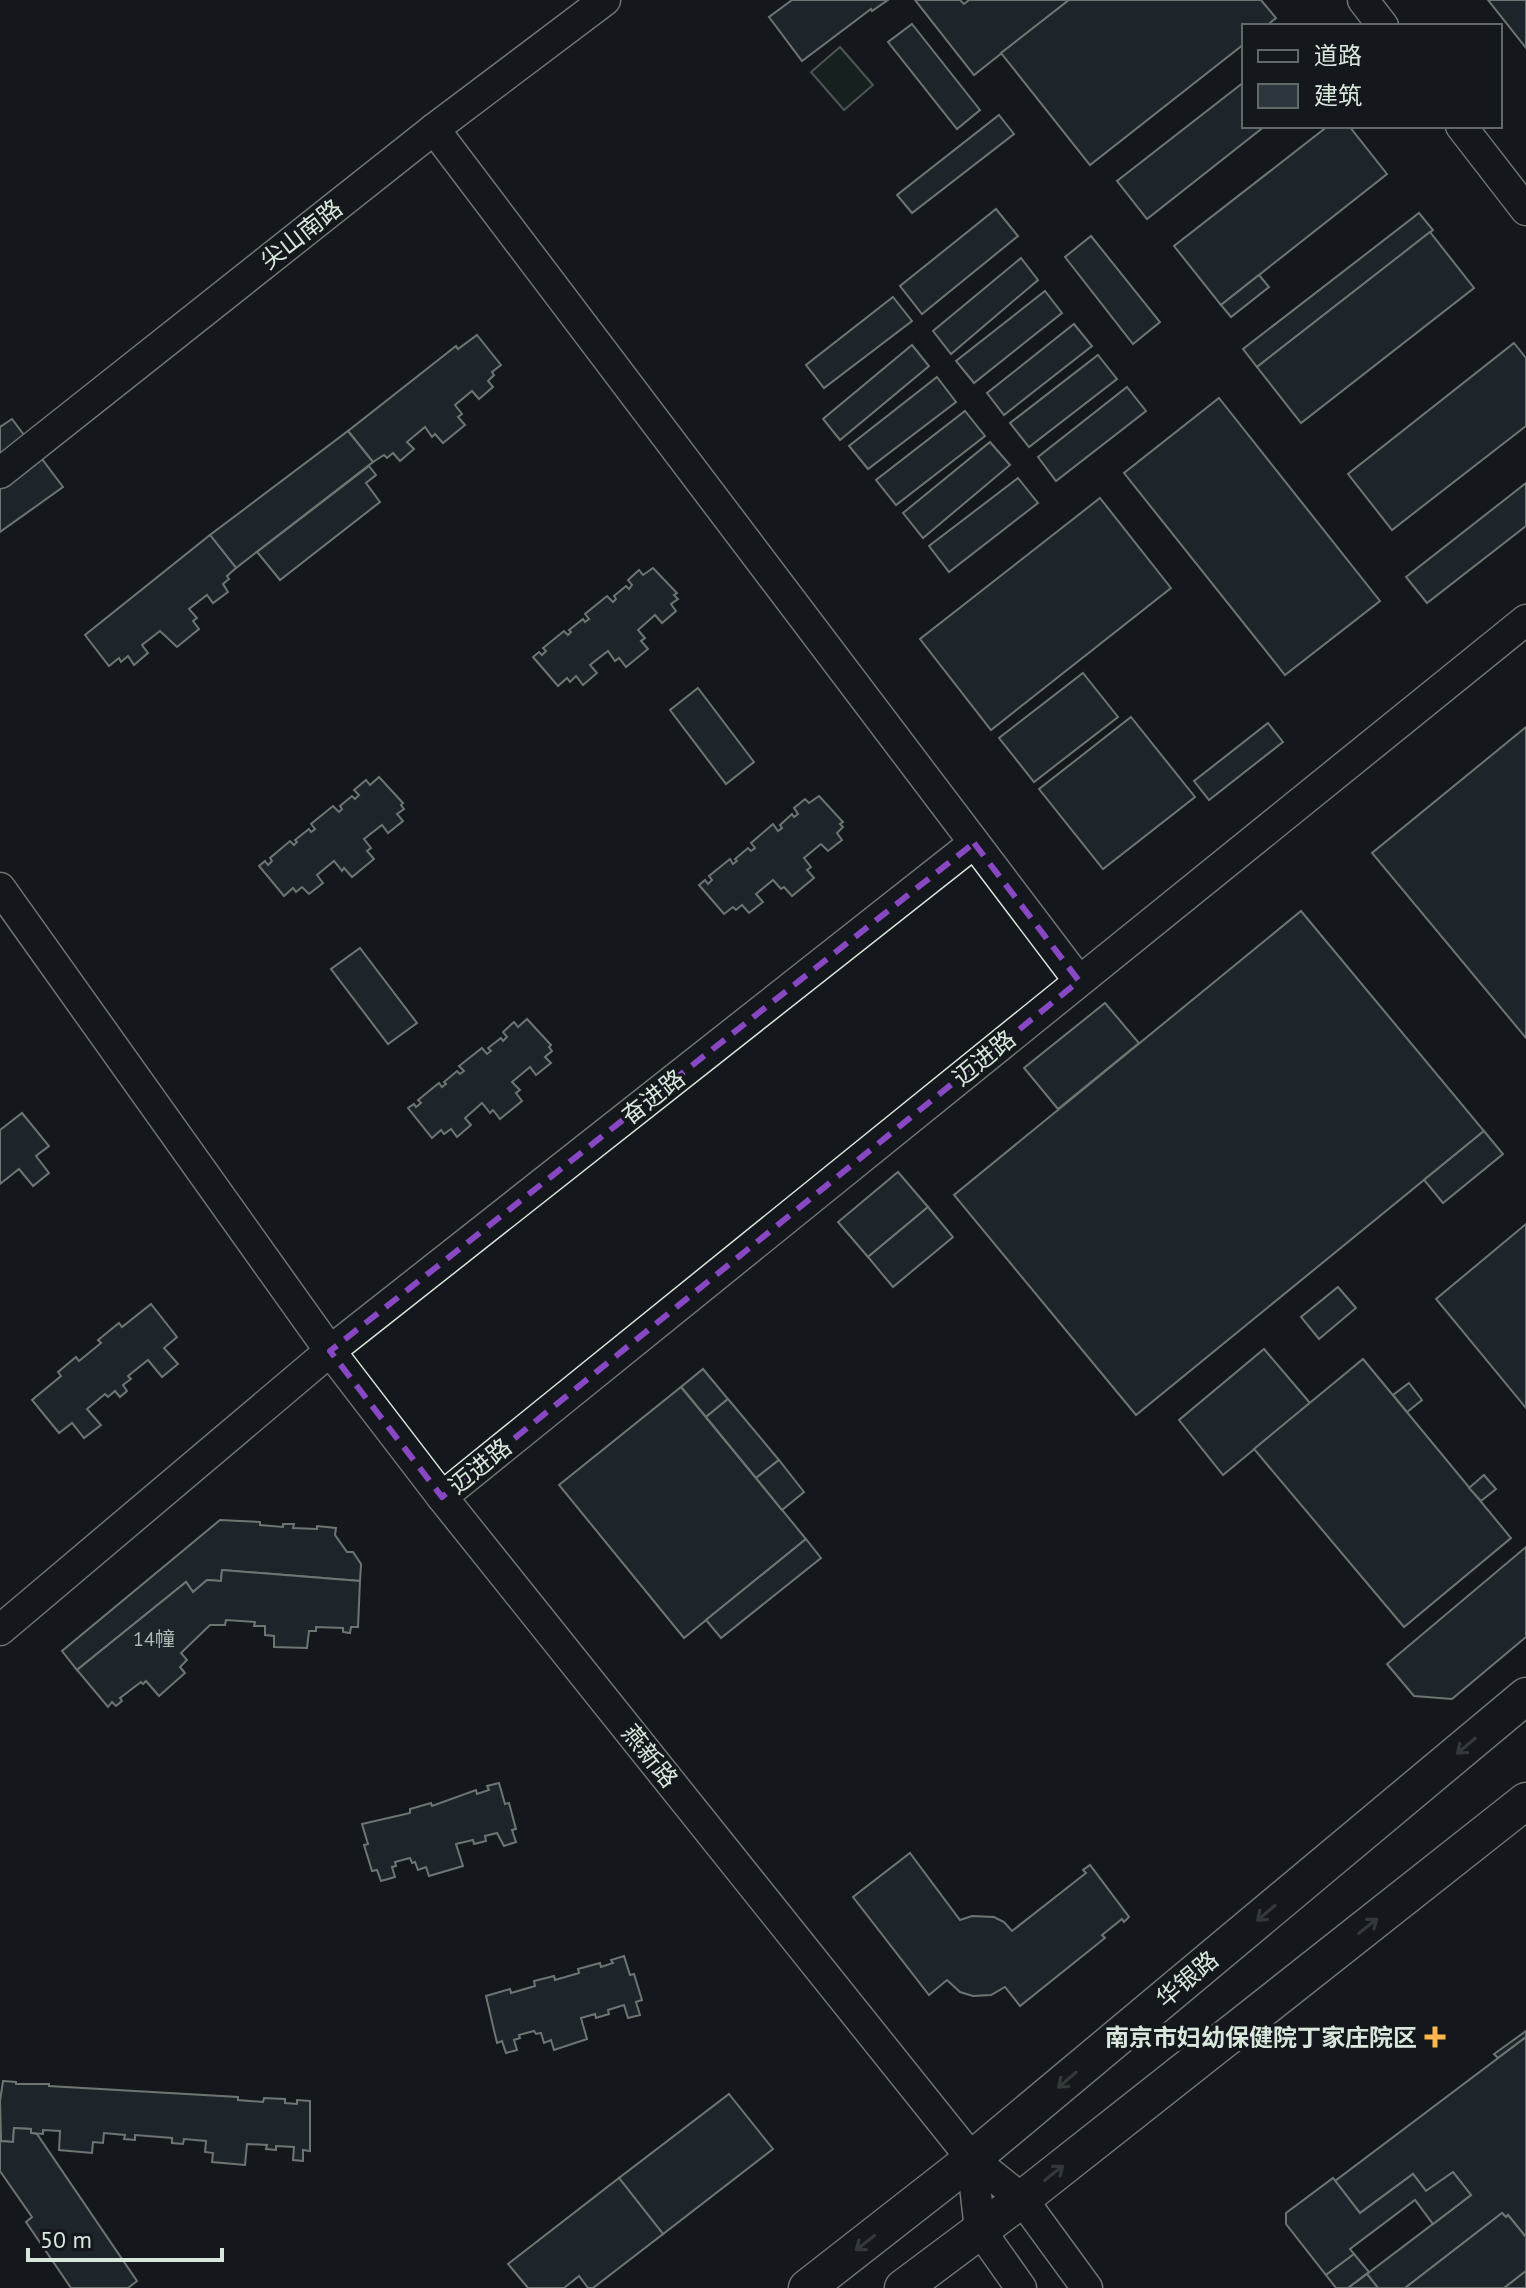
<svg xmlns="http://www.w3.org/2000/svg" width="1526" height="2288" viewBox="0 0 1526 2288" font-family="'PT Sans','Noto Sans SC',sans-serif">
  <style>
    .green { fill: #1a2d24; stroke: #939e99; stroke-width: 2 }
    .building { fill: #2c363c; stroke: #d8e6dc; stroke-width: 2 }
    .lines { fill: none; stroke-linecap: round; stroke-linejoin: round }
    .minor-casing { stroke: #d8e6dc; stroke-width: 33 }
    .major-casing { stroke: #d8e6dc; stroke-width: 39 }
    .minor { stroke: #14181c; stroke-width: 30 }
    .major { stroke: #14181c; stroke-width: 36 }
    .oneway { stroke: #59605f }
    .marked { fill: none; stroke: #8948c3; stroke-width: 6; stroke-dasharray: 16 10; stroke-linejoin: round }
    .poi-dot { fill: #ffb74d; stroke: #14181c; stroke-width: 3 }
    .labels { text-anchor: middle; dominant-baseline: central; stroke-width: 6; stroke-linejoin: round; paint-order: stroke }
    .number-label { font-size: 20px; fill: #adbab4 }
    .street-label { font-size: 24px; fill: #d8e6dc; stroke: #14181c }
    .poi-label { font-size: 24px; font-weight: bold; fill: #d8e6dc; stroke: #14181c; text-anchor: end }
  </style>
  <rect width="100%" height="100%" fill="#14181c"/>
  <polygon class="green" points="840,47 873,85 844,110 811,72"/>
  <g class="building">
    <polygon points="792,0 888,0 872,11 871,9 802,61 769,17"/>
    <polygon points="915,0 960,0 964,4 969,0 1069,0 974,75"/>
    <polygon points="1069,0 1261,0 1276,18 1266,26 1244,26 1244,44 1090,165 1001,53"/>
    <polygon points="1488,0 1526,0 1526,48"/>
    <polygon points="912,24 980,110 957,129 888,42"/>
    <polygon points="1244,82 1244,126 1265,126 1147,219 1117,181"/>
    <polygon points="999,115 1014,134 912,213 897,195"/>
    <polygon points="1328,126 1349,126 1387,174 1221,305 1174,246"/>
    <polygon points="996,209 1018,236 922,314 900,286"/>
    <polygon points="1419,213 1433,230 1257,367 1243,349"/>
    <polygon points="1430,232 1474,288 1301,423 1257,367"/>
    <polygon points="1091,236 1160,322 1133,344 1065,257"/>
    <polygon points="1021,258 1038,280 951,354 933,331"/>
    <polygon points="1259,275 1269,287 1231,317 1221,305"/>
    <polygon points="1045,291 1062,313 974,383 956,361"/>
    <polygon points="893,297 912,321 824,388 806,365"/>
    <polygon points="1074,324 1092,346 1004,415 987,393"/>
    <polygon points="477,335 501,365 492,372 494,375 488,381 493,387 479,399 472,391 455,405 462,414 458,417 465,425 443,443 435,434 432,437 425,427 407,442 414,449 400,461 393,453 387,458 384,455 373,462 348,431 456,346 458,349"/>
    <polygon points="1514,343 1526,358 1526,426 1392,530 1348,474"/>
    <polygon points="912,345 929,366 840,440 823,419"/>
    <polygon points="1098,355 1117,379 1029,447 1010,423"/>
    <polygon points="937,377 956,402 868,469 849,446"/>
    <polygon points="1127,387 1146,411 1056,481 1038,457"/>
    <polygon points="1219,398 1380,601 1285,675 1124,473"/>
    <polygon points="965,411 985,436 896,505 876,480"/>
    <polygon points="12,419 63,487 0,532 0,427"/>
    <polygon points="348,431 373,462 236,568 210,535"/>
    <polygon points="990,442 1010,465 923,538 903,513"/>
    <polygon points="369,466 376,475 366,483 380,502 280,580 257,552"/>
    <polygon points="1018,478 1038,503 949,572 929,546"/>
    <polygon points="1526,483 1526,526 1427,603 1406,577"/>
    <polygon points="1100,498 1171,588 991,730 920,639"/>
    <polygon points="210,535 236,568 227,576 229,579 223,584 228,592 213,603 207,595 189,609 197,618 193,621 199,629 177,647 160,631 142,645 148,653 134,665 128,656 121,662 119,658 109,666 85,635"/>
    <polygon points="653,568 677,593 674,595 678,599 671,604 676,611 662,623 655,615 638,630 645,638 641,641 648,649 626,667 619,658 615,661 608,651 590,665 597,673 583,685 576,676 570,682 567,678 558,686 533,657 539,652 542,655 546,651 543,648 564,631 568,635 571,632 569,630 583,619 585,622 589,619 585,614 607,596 613,602 616,599 614,596 626,586 629,589 632,585 628,580 639,570 643,575"/>
    <polygon points="1083,673 1118,717 1034,782 999,738"/>
    <polygon points="698,688 754,762 726,784 670,710"/>
    <polygon points="1131,717 1195,797 1103,869 1039,789"/>
    <polygon points="1268,723 1283,742 1209,800 1194,781"/>
    <polygon points="1526,727 1526,1038 1372,853"/>
    <polygon points="379,777 403,803 401,805 404,809 397,814 403,821 388,833 382,825 364,839 371,848 367,851 374,859 352,877 344,868 342,871 334,861 317,875 323,883 309,894 302,887 296,892 293,888 284,896 259,866 265,861 268,865 272,861 270,858 290,841 294,845 297,842 295,840 309,829 311,832 315,829 311,824 333,806 339,812 342,809 340,806 352,796 355,799 359,795 354,790 366,780 370,785"/>
    <polygon points="819,796 843,822 840,824 843,827 837,833 842,840 828,851 821,844 804,858 811,867 807,870 814,878 792,896 784,887 781,889 773,880 756,894 763,902 749,913 742,905 736,910 733,907 724,914 699,885 705,880 708,884 712,880 709,876 730,859 733,864 737,861 735,859 748,848 751,851 755,848 751,843 773,824 778,831 782,828 780,825 792,814 794,817 798,814 794,808 805,799 809,803"/>
    <polygon points="1301,911 1484,1131 1136,1415 954,1195"/>
    <polygon points="360,948 417,1023 388,1044 331,969"/>
    <polygon points="1105,1003 1139,1043 1058,1109 1024,1068"/>
    <polygon points="527,1019 551,1045 549,1047 552,1051 545,1057 551,1063 536,1075 530,1067 512,1082 520,1090 516,1093 522,1101 500,1119 493,1110 490,1113 482,1103 465,1118 471,1125 457,1137 451,1129 444,1134 441,1130 432,1138 408,1108 414,1104 416,1107 421,1103 418,1100 439,1083 442,1087 446,1084 444,1082 457,1071 460,1074 464,1071 459,1066 482,1048 487,1054 491,1051 488,1048 501,1038 503,1041 507,1037 503,1032 514,1022 518,1027"/>
    <polygon points="22,1113 49,1146 36,1156 49,1173 33,1186 19,1169 0,1184 0,1130"/>
    <polygon points="1484,1131 1503,1154 1443,1203 1424,1180"/>
    <polygon points="898,1172 928,1207 868,1257 838,1222"/>
    <polygon points="928,1207 953,1237 893,1287 868,1257"/>
    <polygon points="1526,1224 1526,1408 1436,1299"/>
    <polygon points="1338,1287 1356,1308 1319,1339 1301,1317"/>
    <polygon points="151,1304 177,1337 164,1348 178,1364 162,1377 148,1360 128,1376 131,1379 123,1385 127,1391 120,1397 115,1391 108,1397 105,1394 87,1409 101,1425 84,1438 72,1423 59,1433 32,1400 61,1376 58,1372 76,1357 79,1361 101,1343 98,1340 119,1323 122,1327"/>
    <polygon points="1264,1349 1310,1403 1223,1475 1179,1420"/>
    <polygon points="1363,1359 1511,1538 1404,1627 1254,1449"/>
    <polygon points="703,1369 728,1399 706,1417 681,1387"/>
    <polygon points="1409,1383 1422,1400 1407,1412 1393,1395"/>
    <polygon points="681,1387 806,1539 684,1638 559,1485"/>
    <polygon points="728,1399 779,1460 756,1478 706,1417"/>
    <polygon points="779,1460 804,1492 782,1510 756,1478"/>
    <polygon points="1484,1475 1496,1489 1481,1501 1469,1488"/>
    <polygon points="220,1520 260,1522 260,1525 283,1527 283,1524 294,1524 293,1528 317,1529 317,1526 336,1528 335,1535 347,1552 353,1552 361,1564 360,1581 222,1570 221,1581 207,1580 193,1592 186,1582 77,1670 62,1651"/>
    <polygon points="806,1539 821,1558 721,1638 706,1620"/>
    <polygon points="1526,1547 1526,1637 1452,1699 1414,1696 1387,1664"/>
    <polygon points="222,1570 360,1581 358,1627 351,1627 350,1633 343,1632 343,1628 316,1627 316,1631 309,1631 307,1648 274,1647 274,1636 265,1635 265,1626 254,1626 255,1622 226,1620 225,1625 210,1625 181,1653 187,1660 180,1667 185,1673 159,1696 146,1681 143,1684 141,1682 120,1698 122,1701 116,1706 112,1702 108,1707 77,1670 186,1582 193,1592 207,1580 221,1581"/>
    <polygon points="499,1783 505,1804 509,1803 516,1829 512,1830 516,1842 504,1846 497,1833 485,1836 486,1841 474,1844 473,1840 456,1844 463,1866 429,1876 426,1867 418,1870 415,1862 412,1863 410,1858 395,1862 396,1866 392,1867 395,1877 381,1881 377,1870 372,1871 364,1845 368,1844 362,1824 410,1813 410,1809 431,1803 432,1806 476,1790 477,1794 489,1790 487,1786"/>
    <polygon points="910,1853 960,1920 972,1916 994,1917 1004,1922 1012,1931 1086,1873 1083,1870 1090,1865 1129,1917 1124,1922 1122,1919 1102,1935 1105,1938 1020,2006 1005,1987 991,1995 973,1996 960,1992 947,1980 929,1995 853,1897"/>
    <polygon points="624,1956 630,1975 634,1974 642,2000 636,2002 640,2015 628,2018 624,2005 608,2010 609,2014 596,2018 595,2014 581,2018 587,2039 554,2050 551,2040 544,2043 541,2033 536,2034 534,2031 519,2035 520,2038 514,2040 517,2050 506,2053 502,2041 497,2043 486,1996 510,1989 511,1993 535,1986 534,1981 554,1976 555,1980 579,1973 578,1969 600,1963 601,1967 613,1963 611,1960"/>
    <polygon points="1526,2031 1526,2037 1498,2058 1494,2054"/>
    <polygon points="1526,2037 1526,2237 1508,2215 1506,2217 1502,2213 1405,2288 1378,2288 1367,2274 1471,2195 1453,2172 1426,2191 1413,2174 1360,2213 1335,2181"/>
    <polygon points="3,2081 16,2082 16,2084 49,2084 49,2086 238,2097 238,2100 263,2102 264,2098 285,2099 285,2103 297,2104 297,2100 310,2101 310,2151 303,2150 303,2161 293,2160 294,2147 276,2146 276,2150 266,2149 267,2145 247,2144 245,2165 212,2162 213,2153 205,2152 206,2141 184,2139 183,2144 172,2143 172,2138 135,2135 135,2140 124,2139 125,2135 104,2133 103,2143 93,2142 92,2153 59,2150 60,2131 43,2130 43,2134 31,2133 31,2129 14,2128 13,2142 1,2141 0,2101"/>
    <polygon points="729,2094 773,2149 663,2234 619,2178"/>
    <polygon points="0,2128 1,2141 13,2142 14,2128 31,2129 31,2133 37,2134 137,2281 128,2288 71,2288 26,2222 32,2217 0,2171"/>
    <polygon points="1453,2172 1471,2195 1433,2224 1415,2200 1350,2249 1354,2254 1326,2275 1286,2224 1286,2213 1333,2178 1360,2213 1413,2174 1426,2191"/>
    <polygon points="619,2178 663,2234 593,2288 588,2288 579,2276 564,2288 528,2288 508,2264"/>
    <polygon points="1502,2213 1506,2217 1508,2215 1526,2237 1526,2271 1504,2288 1405,2288"/>
    <polygon points="1354,2254 1369,2272 1348,2288 1336,2288 1326,2275"/>
    <polygon points="1526,2271 1526,2288 1504,2288"/>
    <polygon points="1367,2274 1378,2288 1348,2288"/>
  </g>
  <g class="lines">
    <g class="minor-casing">
      <g id="minor">
        <polyline points="1363,0 1383,26"/>
        <polyline points="1461,126 1526,210"/>
        <polyline points="434,129 1079,981"/>
        <polyline points="0,473 434,129 605,0"/>
        <polyline points="0,888 330,1351 442,1497 972,2159 1022,2199 1087,2288"/>
        <polyline points="442,1497 1526,620"/>
        <polyline points="0,1630 330,1351 974,843"/>
        <polyline points="972,2159 980,2230 1021,2288"/>
      </g>
    </g>
    <g class="major-casing">
      <g id="major">
        <polyline points="807,2288 972,2159 1526,1696"/>
        <polyline points="903,2288 1022,2199 1526,1801"/>
      </g>
    </g>
    <use href="#minor" class="minor"/>
    <use href="#major" class="major"/>
  </g>
  <defs><path id="oneway-shaft" d="M-6 0H5M1.5-3L5.5 0L1.5 3" fill="none" stroke-width="1.6" stroke-linecap="round" stroke-linejoin="round" transform="scale(2)"/></defs>
  <g class="oneway">
    <use href="#oneway-shaft" transform="translate(1466 1746) rotate(140)"/>
    <use href="#oneway-shaft" transform="translate(1266 1913) rotate(140)"/>
    <use href="#oneway-shaft" transform="translate(1368 1926) rotate(-38)"/>
    <use href="#oneway-shaft" transform="translate(1067 2080) rotate(140)"/>
    <use href="#oneway-shaft" transform="translate(1054 2173) rotate(-38)"/>
    <use href="#oneway-shaft" transform="translate(865 2243) rotate(142)"/>
  </g>
  <path d="M0 0H1526V2288H0ZM974,843L1079,981L442,1497L330,1351Z" fill="#14181c" fill-opacity=".55" fill-rule="evenodd"/>
  <path class="marked" d="M974,843L1079,981L442,1497L330,1351Z"/>
  <path class="poi-dot" d="M1431 2025h8v8h8v8h-8v8h-8v-8h-8v-8h8z"/>
  <g class="labels">
    <g class="number-label">
      <text x="154" y="1639">14幢</text>
    </g>
    <g class="street-label">
      <text transform="translate(301 234) rotate(-38)">尖山南路</text>
      <text transform="translate(984 1058) rotate(-39)">迈进路</text>
      <text transform="translate(653 1097) rotate(-38)">奋进路</text>
      <text transform="translate(480 1466) rotate(-39)">迈进路</text>
      <text transform="translate(650 1756) rotate(51)">燕新路</text>
      <text transform="translate(1187 1979) rotate(-40)">华银路</text>
    </g>
    <g class="poi-label">
      <text x="1417" y="2037">南京市妇幼保健院丁家庄院区</text>
    </g>
  </g>
  <rect x="1242" y="24" width="260" height="104" fill="#14181c" stroke="#626a69" stroke-width="2"/>
  <rect x="1258" y="50" width="40" height="12" fill="#14181c" stroke="#626a69" stroke-width="2"/>
  <text x="1314" y="64" font-size="24" fill="#d8e6dc">道路</text>
  <rect x="1258" y="84" width="40" height="24" fill="#2c363c" stroke="#626a69" stroke-width="2"/>
  <text x="1314" y="104" font-size="24" fill="#d8e6dc">建筑</text>
  <path d="M28 2248v12h194v-12" fill="none" stroke="#d8e6dc" stroke-width="4"/>
  <text x="40" y="2248" font-size="24" fill="#d8e6dc" stroke="#14181c" stroke-width="6" paint-order="stroke">50 m</text>
</svg>
